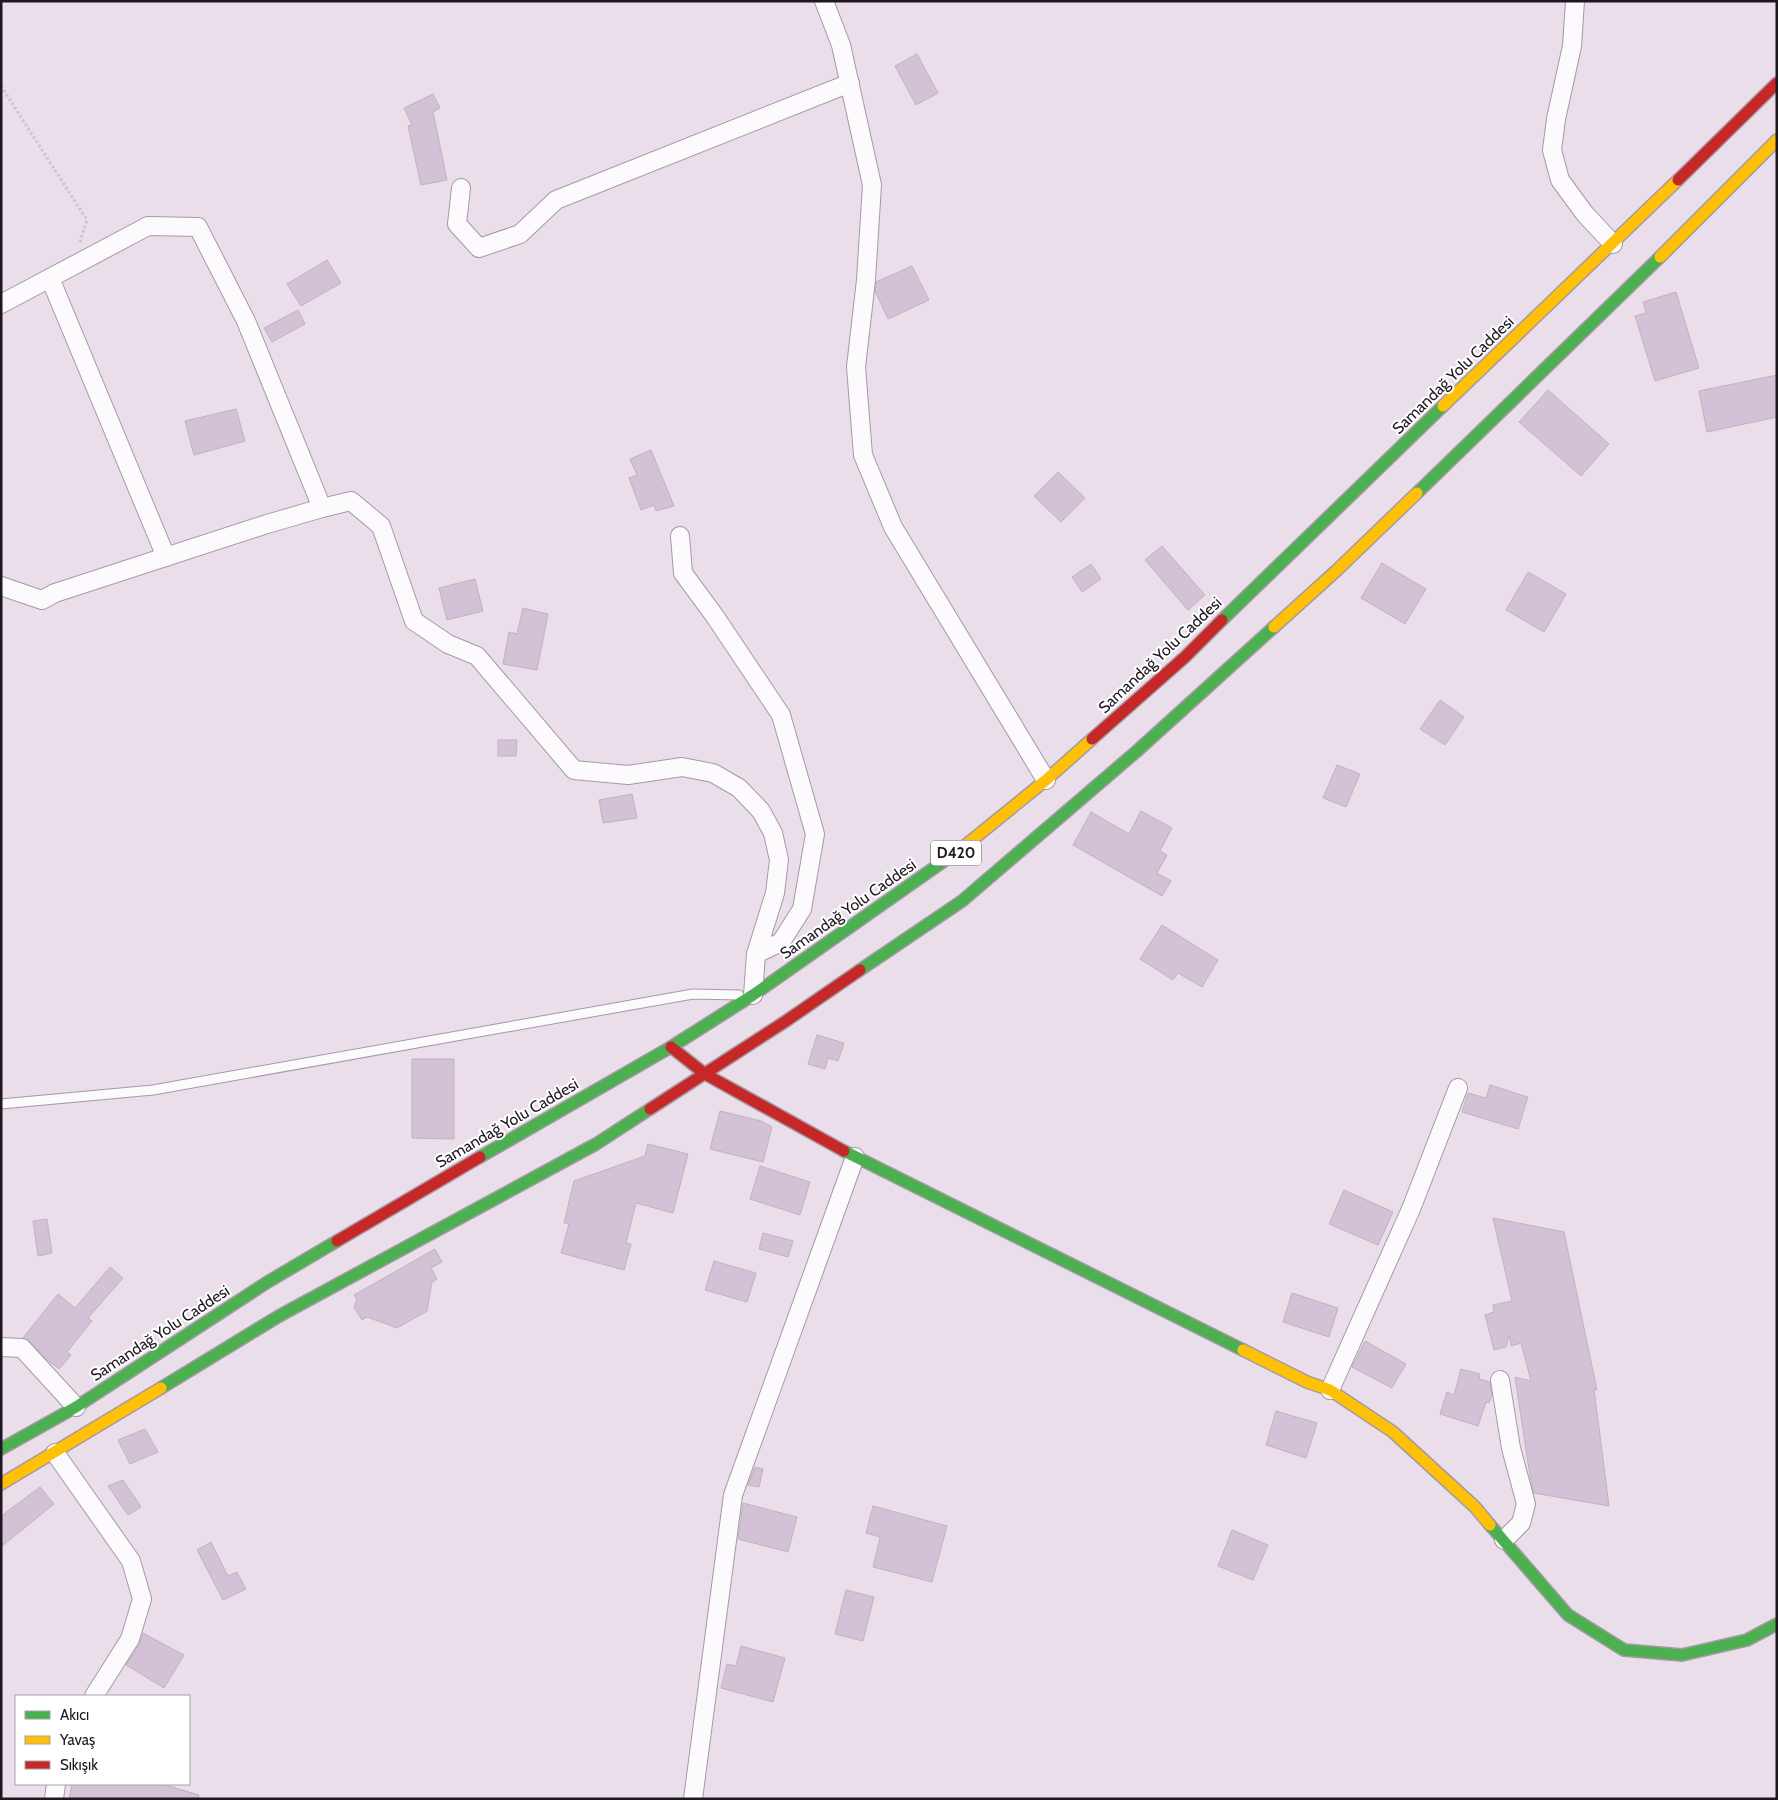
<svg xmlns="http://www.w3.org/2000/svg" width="1778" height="1800" viewBox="0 0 1778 1800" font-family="Cabin,sans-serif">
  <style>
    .building { fill: #d3c1d6; stroke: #bdb4be }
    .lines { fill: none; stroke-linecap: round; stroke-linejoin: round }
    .lane-casing { stroke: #a49aa5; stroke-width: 11 }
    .street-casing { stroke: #a49aa5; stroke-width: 20 }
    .fast-casing { stroke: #a49aa5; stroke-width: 14 }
    .slow-casing { stroke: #a49aa5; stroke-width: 14 }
    .jam-casing { stroke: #a49aa5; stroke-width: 14 }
    .path { stroke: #c9c5c9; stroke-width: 3; stroke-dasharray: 2.5 2.5; stroke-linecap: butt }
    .lane { stroke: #fcfafc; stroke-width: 9 }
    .street { stroke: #fcfafc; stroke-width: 18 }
    .fast { stroke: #4caf50; stroke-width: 11 }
    .slow { stroke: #ffc107; stroke-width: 11 }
    .jam { stroke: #c62828; stroke-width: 11 }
    .labels { text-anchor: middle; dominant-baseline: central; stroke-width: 4; stroke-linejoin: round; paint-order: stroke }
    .shield { fill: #fff; stroke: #625d63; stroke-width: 1 }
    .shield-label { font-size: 15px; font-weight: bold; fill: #1f1720 }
    .street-label { font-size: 16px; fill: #1f1720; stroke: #fff }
  </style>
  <rect width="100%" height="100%" fill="#eadeeb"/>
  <g class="building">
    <polygon points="917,54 938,93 916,105 895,66"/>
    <polygon points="433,94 440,108 433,112 447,180 421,185 408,126 412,125 404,108"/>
    <polygon points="327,260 341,283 301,306 287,284"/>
    <polygon points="912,266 929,300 888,319 875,291 876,282"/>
    <polygon points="1676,292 1699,368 1655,381 1635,316 1646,313 1643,302"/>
    <polygon points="298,310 305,324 272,342 264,328"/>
    <polygon points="1777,375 1777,417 1707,432 1699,391"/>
    <polygon points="1548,390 1609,444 1581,476 1519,422"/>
    <polygon points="236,409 245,441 194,455 185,421"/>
    <polygon points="651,450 674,506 656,511 654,505 641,510 629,478 637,475 630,459"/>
    <polygon points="1058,472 1085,498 1061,522 1034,496"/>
    <polygon points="1162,546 1205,595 1188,610 1145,560"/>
    <polygon points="1382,563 1426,589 1405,624 1361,598"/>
    <polygon points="1091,564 1101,579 1082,592 1072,577"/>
    <polygon points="1528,572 1566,594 1544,632 1506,610"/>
    <polygon points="475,579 483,611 447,620 439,588"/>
    <polygon points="523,608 548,614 537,670 503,664 509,632 517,634"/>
    <polygon points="1440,700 1464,717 1445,745 1420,729"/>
    <polygon points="498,740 517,740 516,756 498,756"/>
    <polygon points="1337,765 1360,774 1346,807 1323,798"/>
    <polygon points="632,794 637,818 603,823 599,800"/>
    <polygon points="1141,811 1172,828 1160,851 1167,855 1157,873 1171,881 1162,896 1073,845 1091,812 1129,834"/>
    <polygon points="1162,925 1218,960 1202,987 1178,973 1173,980 1140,959"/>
    <polygon points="817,1035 844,1043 838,1061 828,1058 825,1069 808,1064"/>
    <polygon points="412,1059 454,1059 454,1139 412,1138"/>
    <polygon points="1490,1085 1528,1097 1518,1129 1462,1112 1468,1093 1486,1098"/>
    <polygon points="720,1111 761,1121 772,1127 763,1162 710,1149"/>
    <polygon points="648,1144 688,1154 673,1213 636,1203 626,1243 631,1244 624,1270 561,1253 569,1224 564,1223 574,1181 645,1156"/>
    <polygon points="760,1166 810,1182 800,1215 750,1199"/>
    <polygon points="1344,1190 1393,1212 1378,1245 1329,1224"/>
    <polygon points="1493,1218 1564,1232 1597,1390 1594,1389 1609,1506 1534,1493 1530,1476 1515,1377 1531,1381 1521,1343 1511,1346 1509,1335 1506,1347 1494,1350 1485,1315 1494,1312 1493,1305 1512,1301"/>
    <polygon points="47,1219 52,1253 38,1256 33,1221"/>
    <polygon points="763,1233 793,1241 788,1257 759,1249"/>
    <polygon points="435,1249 442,1262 431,1268 437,1279 432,1282 427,1311 397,1328 367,1317 362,1320 354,1307 357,1300 354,1295"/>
    <polygon points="714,1261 756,1273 747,1302 705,1290"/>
    <polygon points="110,1267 123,1278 88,1318 92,1321 67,1352 71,1355 59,1369 45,1358 30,1341 23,1338 58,1294 75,1308"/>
    <polygon points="1292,1293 1338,1308 1329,1337 1283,1322"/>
    <polygon points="1365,1341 1406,1364 1392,1388 1352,1367"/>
    <polygon points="1461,1369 1480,1374 1479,1379 1490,1382 1492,1395 1489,1403 1486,1402 1478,1426 1440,1414 1447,1392 1454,1395"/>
    <polygon points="1276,1411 1317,1423 1306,1458 1266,1445"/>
    <polygon points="145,1429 158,1452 130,1464 118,1440"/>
    <polygon points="755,1467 763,1469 759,1487 748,1485"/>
    <polygon points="123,1480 141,1507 128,1515 108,1486"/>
    <polygon points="40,1487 54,1504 1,1547 1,1516"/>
    <polygon points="743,1503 797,1517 788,1552 738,1539"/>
    <polygon points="873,1506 947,1526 932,1582 873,1567 880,1537 866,1533"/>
    <polygon points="1232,1530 1268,1545 1253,1580 1218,1566"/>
    <polygon points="211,1542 228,1576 237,1572 246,1589 223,1600 197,1550"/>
    <polygon points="846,1590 874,1597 863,1641 835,1634"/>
    <polygon points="143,1633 184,1655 164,1688 126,1665 139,1645"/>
    <polygon points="741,1646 785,1658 773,1702 721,1688 727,1664 736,1666"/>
    <polygon points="72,1784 162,1784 199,1795 198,1799 69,1799"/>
  </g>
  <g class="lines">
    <g class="lane-casing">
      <polyline id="lane" points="1,1104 153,1090 693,994 739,995"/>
    </g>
    <g class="street-casing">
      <g id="street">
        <polyline points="824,1 841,45 872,185 866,280 856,367 863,455 893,527 1046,780"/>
        <polyline points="1575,1 1572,46 1556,119 1552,150 1560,180 1585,214 1613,244"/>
        <polyline points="461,188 457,224 479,248 520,234 556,200 850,83"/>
        <polyline points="50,278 166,557"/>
        <polyline points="1,304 148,226 198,227 246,321 322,508"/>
        <polyline points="680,536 683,573 714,615 781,715 815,834 802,909 781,942 756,954"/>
        <polyline points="1,586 42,600 55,593 267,524 322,508 351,501 381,526 414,621 448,644 477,656 574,770 628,775 682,767 713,773 739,788 761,811 773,833 779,860 775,893 756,954 753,995"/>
        <polyline points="1,1347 22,1348 76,1407"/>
        <polyline points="1500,1380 1511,1448 1526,1504 1521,1523 1504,1540"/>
        <polyline points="1330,1390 1411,1209 1458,1088"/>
        <polyline points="55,1453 131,1561 142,1599 130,1639 94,1696"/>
        <polyline points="54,1799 56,1784"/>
        <polyline points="693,1799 733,1495 855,1157"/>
      </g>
    </g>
    <g class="fast-casing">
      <g id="fast">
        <polyline points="1417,493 1660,257"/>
        <polyline points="1222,620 1443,406"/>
        <polyline points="860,970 962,901 1137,751 1274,627"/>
        <polyline points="844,1151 1243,1350"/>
        <polyline points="480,1157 671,1047 753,995 961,849"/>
        <polyline points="161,1388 279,1316 596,1144 650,1109"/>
        <polyline points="1,1449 76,1407 266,1283 337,1241"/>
        <polyline points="1490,1525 1568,1615 1624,1650 1682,1655 1747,1640 1777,1624"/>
      </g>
    </g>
    <g class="slow-casing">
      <g id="slow">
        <polyline points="1660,257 1777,140"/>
        <polyline points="1443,406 1678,180"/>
        <polyline points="1274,627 1336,571 1417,493"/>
        <polyline points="961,849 1046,780 1092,739"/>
        <polyline points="1243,1350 1307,1382 1330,1390 1393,1432 1475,1507 1490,1525"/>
        <polyline points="1,1484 161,1388"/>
      </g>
    </g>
    <g class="jam-casing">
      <g id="jam">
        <polyline points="1678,180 1777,83"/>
        <polyline points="1092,739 1185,657 1222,620"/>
        <polyline points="671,1047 705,1074 844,1151"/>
        <polyline points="650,1109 786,1021 860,970"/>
        <polyline points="337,1241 480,1157"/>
      </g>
    </g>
    <polyline class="path" points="1,86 87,220 80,242"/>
    <use href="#lane" class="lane"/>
    <use href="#street" class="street"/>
    <use href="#fast" class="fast"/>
    <use href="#slow" class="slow"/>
    <use href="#jam" class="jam"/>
  </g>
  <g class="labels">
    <rect class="shield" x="931" y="840.5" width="50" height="25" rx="4"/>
    <g class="shield-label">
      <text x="956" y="853">D420</text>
    </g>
    <g class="street-label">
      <text transform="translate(1453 375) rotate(-44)">Samandağ Yolu Caddesi</text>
      <text transform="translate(1160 655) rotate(-43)">Samandağ Yolu Caddesi</text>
      <text transform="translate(848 909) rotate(-35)">Samandağ Yolu Caddesi</text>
      <text transform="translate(507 1123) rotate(-30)">Samandağ Yolu Caddesi</text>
      <text transform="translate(160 1333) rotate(-33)">Samandağ Yolu Caddesi</text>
    </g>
  </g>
  <rect width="1778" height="1800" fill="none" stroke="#1f1720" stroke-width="5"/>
  <rect x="15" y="1695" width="175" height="90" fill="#ffffff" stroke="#a5a2a6"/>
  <rect x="25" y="1711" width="25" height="8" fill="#4caf50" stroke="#a5a2a6"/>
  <text x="60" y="1720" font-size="15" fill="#1f1720">Akıcı</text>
  <rect x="25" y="1736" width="25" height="8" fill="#ffc107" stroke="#a5a2a6"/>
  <text x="60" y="1745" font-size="15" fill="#1f1720">Yavaş</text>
  <rect x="25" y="1761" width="25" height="8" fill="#c62828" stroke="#a5a2a6"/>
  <text x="60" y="1770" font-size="15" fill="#1f1720">Sıkışık</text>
</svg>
